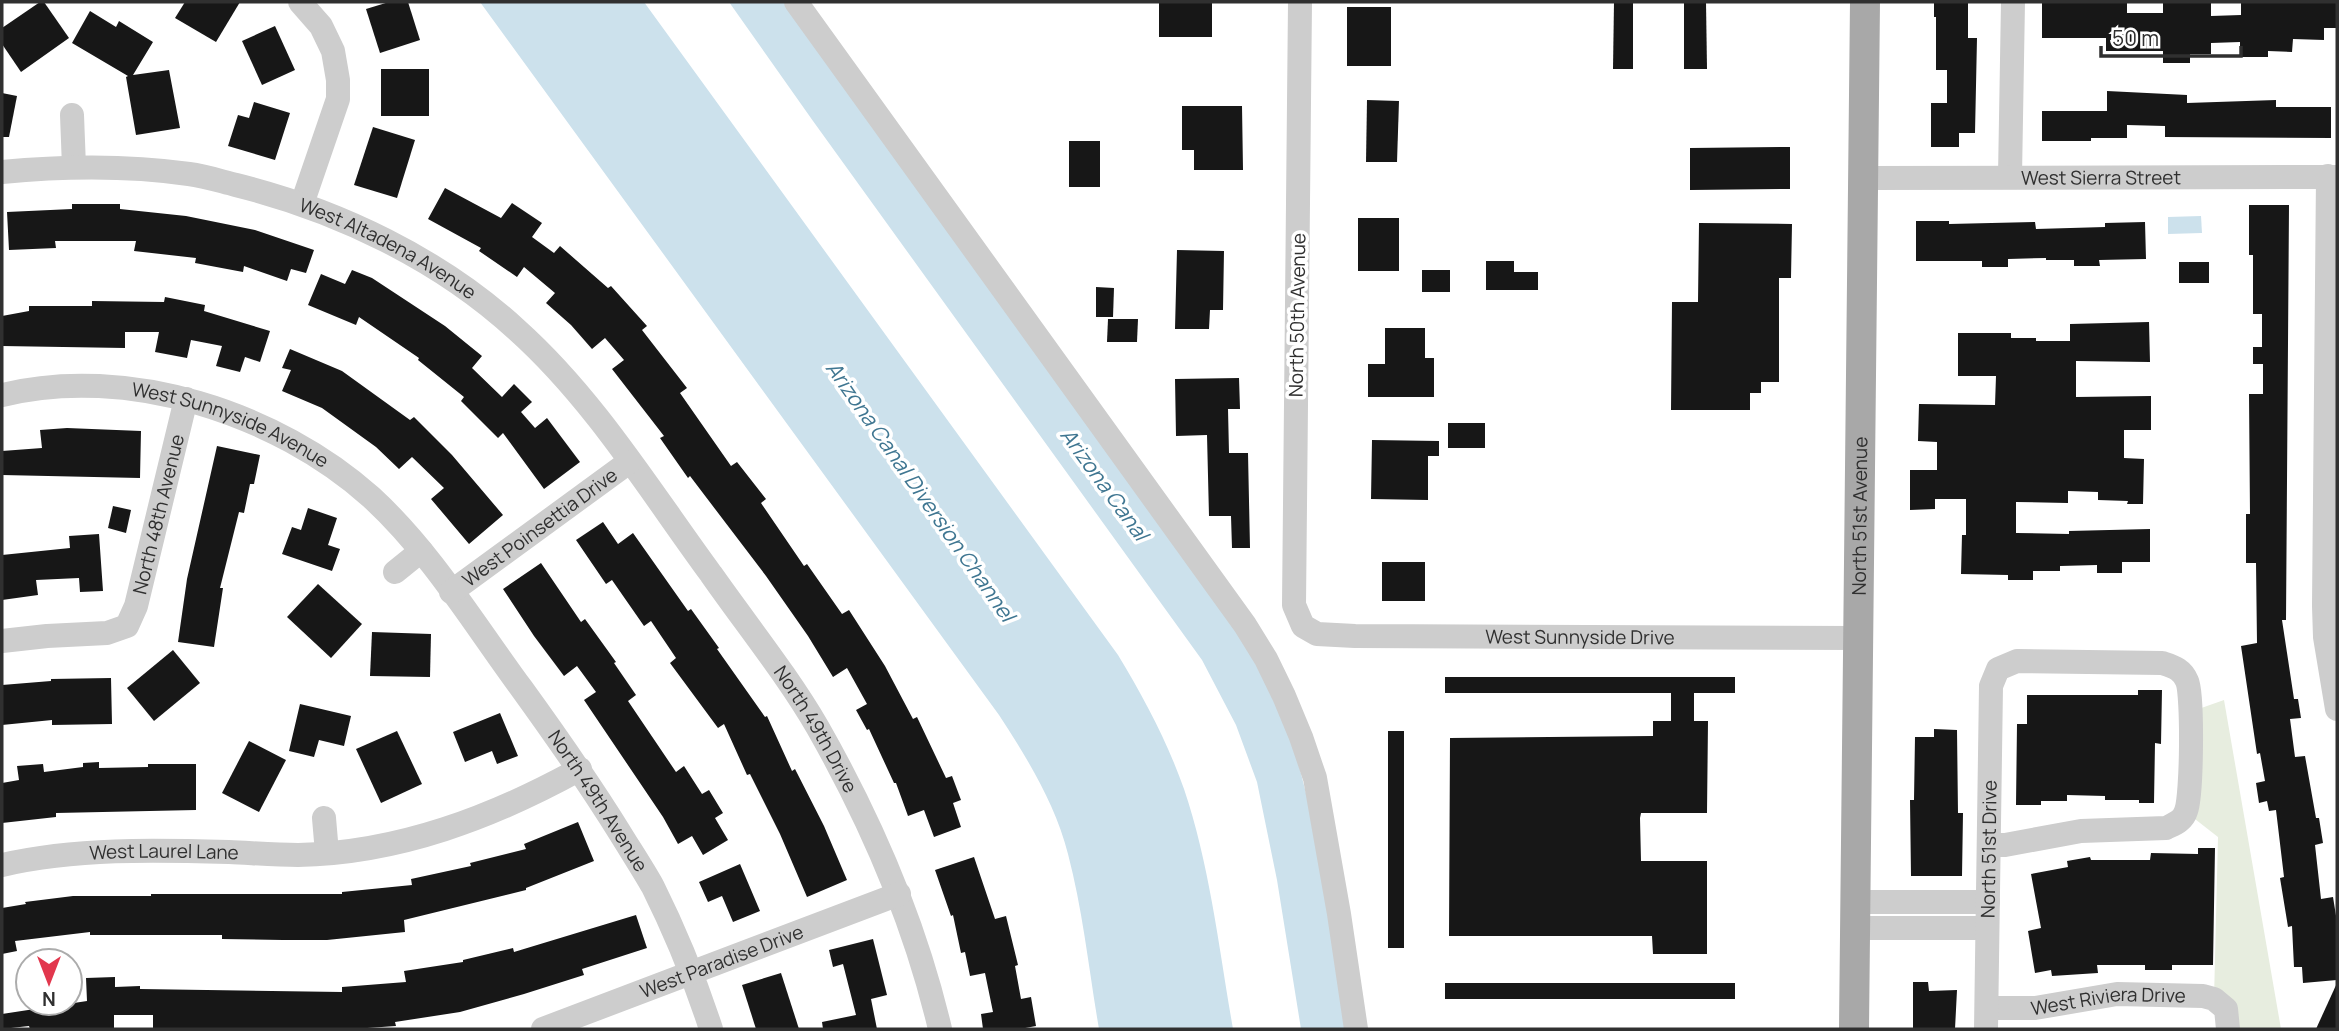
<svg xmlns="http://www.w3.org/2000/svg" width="2339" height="1031" viewBox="0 0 2339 1031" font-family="Manrope,sans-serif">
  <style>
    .green { fill: #e7eddf }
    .water { fill: #cce1ec }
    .building { fill: #171717 }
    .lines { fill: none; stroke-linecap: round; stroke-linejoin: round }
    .minor { stroke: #cdcdcd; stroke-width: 24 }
    .major { stroke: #a8a8a8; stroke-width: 30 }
    .labels { text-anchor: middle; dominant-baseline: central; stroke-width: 7; stroke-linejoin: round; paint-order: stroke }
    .street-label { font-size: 19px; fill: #303030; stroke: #fff }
    .water-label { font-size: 21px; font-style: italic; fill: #3f7691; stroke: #fff }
  </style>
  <rect width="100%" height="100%" fill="#fff"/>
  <polygon class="green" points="2224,700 2281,1029 2228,1029 2214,999 2218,837 2186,812 2190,712"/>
  <g class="water">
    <path d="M480,2H644L1118,655C1144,698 1167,741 1184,789C1210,866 1219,949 1233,1029H1099C1089,971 1083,911 1068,854C1055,803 1027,758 999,715Z"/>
    <polygon points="729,2 785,2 1239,631 1270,690 1296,754 1321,852 1347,1029 1301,1029 1277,880 1257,782 1236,725 1202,660 813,121"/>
    <polygon points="2201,216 2202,233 2168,234 2168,217"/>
  </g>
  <g class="building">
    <polygon points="40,2 44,2 69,38 21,72 2,44 2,28"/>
    <polygon points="185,2 240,2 216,42 175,18"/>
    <polygon points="389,2 408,2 420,40 380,53 366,9"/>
    <rect x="1159" y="2" width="53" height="35"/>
    <polygon points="1614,2 1633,2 1633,69 1613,69"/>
    <polygon points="1684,2 1706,2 1707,69 1684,69"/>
    <polygon points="1934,2 1968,2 1968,38 1977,38 1975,133 1959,133 1959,147 1931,147 1931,103 1947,103 1947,70 1936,70 1936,17 1934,17"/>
    <polygon points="2042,2 2127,2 2127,13 2163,13 2163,3 2211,3 2211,16 2241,15 2241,2 2337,3 2337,28 2324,28 2324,40 2293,39 2292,52 2268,51 2268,57 2240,57 2240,42 2211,43 2211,54 2190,54 2190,63 2163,63 2163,51 2106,51 2106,38 2042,38"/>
    <rect x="1347" y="7" width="44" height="59"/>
    <polygon points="90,11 116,27 119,21 153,42 133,75 169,70 180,128 136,135 126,77 128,76 72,43"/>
    <polygon points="275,26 295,70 262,85 242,41"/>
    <rect x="381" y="69" width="48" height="47"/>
    <polygon points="2107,91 2187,95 2187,103 2276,100 2276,107 2331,107 2331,138 2165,137 2165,126 2127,125 2127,138 2091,138 2091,141 2042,141 2042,111 2107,111"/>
    <polygon points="2,93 17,96 9,137 2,137"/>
    <polygon points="1367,100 1399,101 1397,162 1366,162"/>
    <polygon points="254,102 290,113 275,160 228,146 238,115 249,118"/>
    <polygon points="1182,106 1242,106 1243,170 1194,170 1194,150 1182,150"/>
    <polygon points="373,127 415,140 397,198 354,185"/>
    <rect x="1069" y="141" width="31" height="46"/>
    <polygon points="1790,147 1790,189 1690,190 1690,148"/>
    <polygon points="445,188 501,218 512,203 542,223 532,237 554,253 560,246 608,288 611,286 647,326 642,330 687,388 680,393 731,466 737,462 766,499 761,503 804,566 807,564 842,614 849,610 885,666 913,719 917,717 946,778 952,776 961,800 953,803 961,827 934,837 924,810 908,816 896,783 894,783 869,729 867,730 856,710 867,704 847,668 833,677 808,636 766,576 690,476 688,478 660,438 664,436 612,369 624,360 605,338 592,349 571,325 546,303 555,293 524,267 517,277 479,251 481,248 428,219"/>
    <polygon points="72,204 120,204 120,209 186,216 255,230 314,250 306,273 291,269 287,281 244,266 243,272 195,263 196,258 134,251 136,241 55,241 56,248 9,250 7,212 72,209"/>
    <polygon points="2249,205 2289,205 2286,620 2282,620 2294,699 2298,699 2301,718 2290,719 2295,757 2305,756 2316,818 2319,818 2323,843 2315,845 2321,899 2333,897 2337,922 2337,980 2303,983 2302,967 2294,967 2292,926 2288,927 2280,878 2284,877 2276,810 2269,811 2267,801 2259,803 2256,783 2265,781 2260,753 2257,754 2241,646 2257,643 2256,563 2246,563 2246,514 2250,514 2249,394 2263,394 2263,364 2253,364 2253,347 2262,347 2262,314 2253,314 2253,255 2249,255"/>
    <rect x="1358" y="218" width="41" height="53"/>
    <polygon points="1916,221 1949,221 1949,224 2035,222 2036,229 2105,227 2105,223 2145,222 2146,259 2099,260 2100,266 2074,266 2074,260 2046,260 2046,258 2008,259 2008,267 1982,267 1982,261 1916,261"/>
    <polygon points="1699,223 1792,224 1791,278 1779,278 1779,382 1761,382 1761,393 1750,393 1750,410 1671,410 1672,302 1698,302"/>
    <polygon points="1177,250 1224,251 1223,310 1210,310 1209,329 1175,329"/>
    <polygon points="1486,261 1514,261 1514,272 1538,272 1538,290 1486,290"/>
    <rect x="2179" y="262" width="30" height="21"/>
    <polygon points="352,270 372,278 445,326 482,356 472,368 502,397 514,384 532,402 521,412 535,428 547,418 580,462 544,489 503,433 498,438 461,401 464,397 418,360 419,358 359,317 356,325 308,305 321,274 345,284"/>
    <rect x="1422" y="270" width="28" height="22"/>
    <polygon points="1096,287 1114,288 1113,317 1096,317"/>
    <polygon points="165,297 205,305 204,311 270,331 260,362 245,357 240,372 216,366 222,346 191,340 187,358 155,352 159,332 125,332 125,348 2,346 2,316 29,311 29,306 92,306 92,301 164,302"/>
    <polygon points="1108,319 1138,319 1137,342 1107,342"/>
    <polygon points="2149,322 2150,362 2076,361 2076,397 2151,396 2151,430 2124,430 2124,458 2144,459 2143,504 2127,504 2128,501 2098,500 2098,492 2068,491 2068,503 2016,502 2016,533 2069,534 2069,531 2150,529 2150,562 2122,562 2122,573 2097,573 2097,565 2060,566 2060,571 2033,571 2033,580 2008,580 2008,575 1961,574 1962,535 1966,535 1966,499 1935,499 1935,509 1910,510 1910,470 1937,470 1937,442 1918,441 1919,404 1995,405 1996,376 1958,376 1958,333 2011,333 2011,338 2036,338 2036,341 2070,341 2070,324"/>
    <polygon points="1385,328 1425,328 1425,358 1434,358 1434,397 1368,397 1368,364 1385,364"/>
    <polygon points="290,349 342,371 410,420 414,417 452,455 503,515 469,544 431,499 444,488 412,457 399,469 376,447 322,408 282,391 291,370 282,368"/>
    <polygon points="1239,378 1240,409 1228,409 1229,453 1248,453 1250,548 1232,548 1231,516 1209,516 1207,435 1176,436 1175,379"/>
    <rect x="1448" y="423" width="37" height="25"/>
    <polygon points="67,428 141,431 140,478 2,475 2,451 42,448 40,430"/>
    <polygon points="1372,440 1439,441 1439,456 1428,456 1428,500 1371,499"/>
    <polygon points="217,446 260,455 254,484 250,484 244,513 239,512 220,588 223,588 214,647 178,642 187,579"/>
    <polygon points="113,506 131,510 126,533 108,528"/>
    <polygon points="308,508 337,518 328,545 340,549 332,571 282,554 292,527 301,530"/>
    <polygon points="603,522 618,544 633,533 688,611 691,609 719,648 717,649 765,717 767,716 792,771 795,769 824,826 847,880 807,897 780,834 750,774 747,775 724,724 718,728 670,663 676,658 651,621 644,626 612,580 606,584 576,540"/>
    <polygon points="99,534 103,591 80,592 79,578 36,580 38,595 2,600 2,555 70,548 69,536"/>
    <rect x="1382" y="562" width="43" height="39"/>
    <polygon points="541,563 581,622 585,619 616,662 614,663 636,695 628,701 676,772 684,766 702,794 709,790 723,813 715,818 728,840 703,855 692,836 678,844 663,817 584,700 596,692 577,666 564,676 534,636 503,589"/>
    <polygon points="318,584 362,624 331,658 287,617"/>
    <polygon points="372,632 431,634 430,677 370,676"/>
    <polygon points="173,650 200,683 154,721 127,688"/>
    <polygon points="1445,677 1735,677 1735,693 1694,693 1694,721 1708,721 1707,813 1641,813 1640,818 1641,861 1707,861 1707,954 1653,954 1652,936 1449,936 1450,738 1653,736 1653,721 1671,721 1671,693 1445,693"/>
    <polygon points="111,678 112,724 52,725 52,720 2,725 2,685 51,681 51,679"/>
    <polygon points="2138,690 2162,690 2161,744 2155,743 2154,803 2139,803 2139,800 2105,800 2105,796 2067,795 2067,801 2041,801 2041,805 2016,805 2017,724 2027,724 2027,695 2138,695"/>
    <polygon points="300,704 351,716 344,746 319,740 314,757 289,751"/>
    <polygon points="500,713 518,756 497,764 492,751 465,762 453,732"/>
    <polygon points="1934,729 1957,730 1958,813 1963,813 1962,876 1911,876 1910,800 1914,800 1915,737 1934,737"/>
    <polygon points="397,731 422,784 381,803 356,749"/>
    <rect x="1388" y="731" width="16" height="217"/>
    <polygon points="249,741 286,760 259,812 222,793"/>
    <polygon points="99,762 99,768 148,767 148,764 196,764 196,810 56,813 56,817 2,823 2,783 19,780 17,766 43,764 44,772 83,767 83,763"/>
    <polygon points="578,822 594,861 526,888 526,890 404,920 405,932 327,940 283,940 222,939 222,935 90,935 90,932 15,941 17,951 2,954 2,908 26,904 25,902 73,896 151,896 151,894 342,894 342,892 412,885 411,879 471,866 470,863 526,849 524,844"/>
    <polygon points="2198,848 2215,848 2213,965 2172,965 2172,970 2145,970 2145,965 2097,965 2098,973 2052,976 2051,970 2035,973 2028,931 2041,928 2031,874 2068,867 2067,861 2090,857 2091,860 2150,860 2151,853 2198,854"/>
    <polygon points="974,857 995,919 1006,916 1018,965 1015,966 1021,999 1031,997 1036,1026 1020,1029 983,1029 981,1014 993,1012 985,973 970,976 965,952 961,953 953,915 951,916 935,870"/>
    <polygon points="740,864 760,911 733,922 722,896 708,902 699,882"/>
    <polygon points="636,915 647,948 582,969 584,975 524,994 460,1012 395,1022 396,1026 353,1029 153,1029 153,1015 114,1015 114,1029 30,1029 29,1026 2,1029 2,1014 87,1001 86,978 115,977 115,987 140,986 140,989 342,992 342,987 406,982 404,971 463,962 463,960 513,948 514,952"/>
    <polygon points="873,939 887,995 871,999 877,1029 823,1029 822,1022 856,1015 843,964 833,967 829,950"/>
    <polygon points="781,973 799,1029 756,1029 742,985"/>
    <polygon points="1913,982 1928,982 1929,991 1957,990 1955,1029 1913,1029"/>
    <rect x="1445" y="983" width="290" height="16"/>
    <polygon points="2337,983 2337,1029 2316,1029"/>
  </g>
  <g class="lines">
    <g class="minor">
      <polyline points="300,2 321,26 333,51 338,80 338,99 302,204"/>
      <polyline points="796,2 1245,625 1266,659 1284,696 1301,737 1315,778 1339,914 1356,1029"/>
      <path id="s1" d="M1300,2L1294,605L1303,626L1317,634L1355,636L1858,638"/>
      <polyline points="72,115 74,167"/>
      <path id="s2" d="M2,172C64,166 126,165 189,174C205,176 220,181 236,185C337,210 440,259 517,330C594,399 650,491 711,574C746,624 788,676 818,728C872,823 915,923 940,1029"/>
      <polyline points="2010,176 2013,2"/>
      <polyline points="2328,176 2324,606 2325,637 2337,709"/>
      <path id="s3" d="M1863,178L2337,177"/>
      <path id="s4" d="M2,395C127,364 277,413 371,497C431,552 474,624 522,689C556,736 589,783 620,833C631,851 643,869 653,887C676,933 695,980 711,1029"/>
      <polyline points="395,572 421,551"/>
      <path id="s5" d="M451,592L629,462"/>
      <path id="s6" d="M2,641L47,636L107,633L127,626L136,606L186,399"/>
      <polyline points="324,818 327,853"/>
      <path id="s7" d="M2,865C76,848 154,850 229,852C252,853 275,855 298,855C399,853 493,817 580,769"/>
      <polyline points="1855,902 1988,902"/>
      <polyline points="1854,928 1987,928"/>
      <path id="s8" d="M1987,1008H2035L2117,994L2203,996L2214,999L2226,1009L2228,1029"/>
      <path id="s9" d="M543,1029L899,894"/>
      <path id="s10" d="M1986,1029L1991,686L1998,669L2017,661L2162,663C2174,667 2182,669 2187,681C2193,694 2192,796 2186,811C2183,821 2174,824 2166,828L2081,831L2005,845H1989"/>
    </g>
    <path class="major" id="s11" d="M1854,1029L1865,2"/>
  </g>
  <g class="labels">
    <g class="street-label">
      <text stroke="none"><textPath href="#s3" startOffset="238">West Sierra Street</textPath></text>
      <text stroke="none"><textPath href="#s2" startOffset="401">West Altadena Avenue</textPath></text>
      <text transform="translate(1297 315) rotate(-89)">North 50th Avenue</text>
      <text stroke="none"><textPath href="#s4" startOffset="236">West Sunnyside Avenue</textPath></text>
      <text stroke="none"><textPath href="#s6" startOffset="243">North 48th Avenue</textPath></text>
      <text stroke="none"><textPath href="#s11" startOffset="513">North 51st Avenue</textPath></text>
      <text stroke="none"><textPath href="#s5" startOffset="110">West Poinsettia Drive</textPath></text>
      <text stroke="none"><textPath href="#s1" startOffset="905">West Sunnyside Drive</textPath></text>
      <text stroke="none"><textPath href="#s2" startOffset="1055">North 49th Drive</textPath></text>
      <text stroke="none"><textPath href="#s4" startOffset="777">North 49th Avenue</textPath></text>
      <text stroke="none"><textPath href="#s10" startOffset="180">North 51st Drive</textPath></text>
      <text stroke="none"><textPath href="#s7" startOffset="163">West Laurel Lane</textPath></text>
      <text stroke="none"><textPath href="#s9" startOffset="191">West Paradise Drive</textPath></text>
      <text stroke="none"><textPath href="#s8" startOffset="122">West Riviera Drive</textPath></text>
    </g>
    <g class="water-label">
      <text transform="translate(1105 484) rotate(54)">Arizona Canal</text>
      <text transform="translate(921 491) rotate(55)">Arizona Canal Diversion Channel</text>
    </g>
  </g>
  <rect width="2339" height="1031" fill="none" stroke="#303030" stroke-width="7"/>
  <g transform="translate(49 982) rotate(180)"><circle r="33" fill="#ffffff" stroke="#acacac" stroke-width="2"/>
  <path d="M0-5L12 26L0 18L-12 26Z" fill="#e2374d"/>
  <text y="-10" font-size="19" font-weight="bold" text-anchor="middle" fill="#303030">N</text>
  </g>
  <path d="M2101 46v10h140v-10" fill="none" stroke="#303030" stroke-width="3.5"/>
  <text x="2112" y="46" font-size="21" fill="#303030" stroke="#ffffff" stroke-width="5" paint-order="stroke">50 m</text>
</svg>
